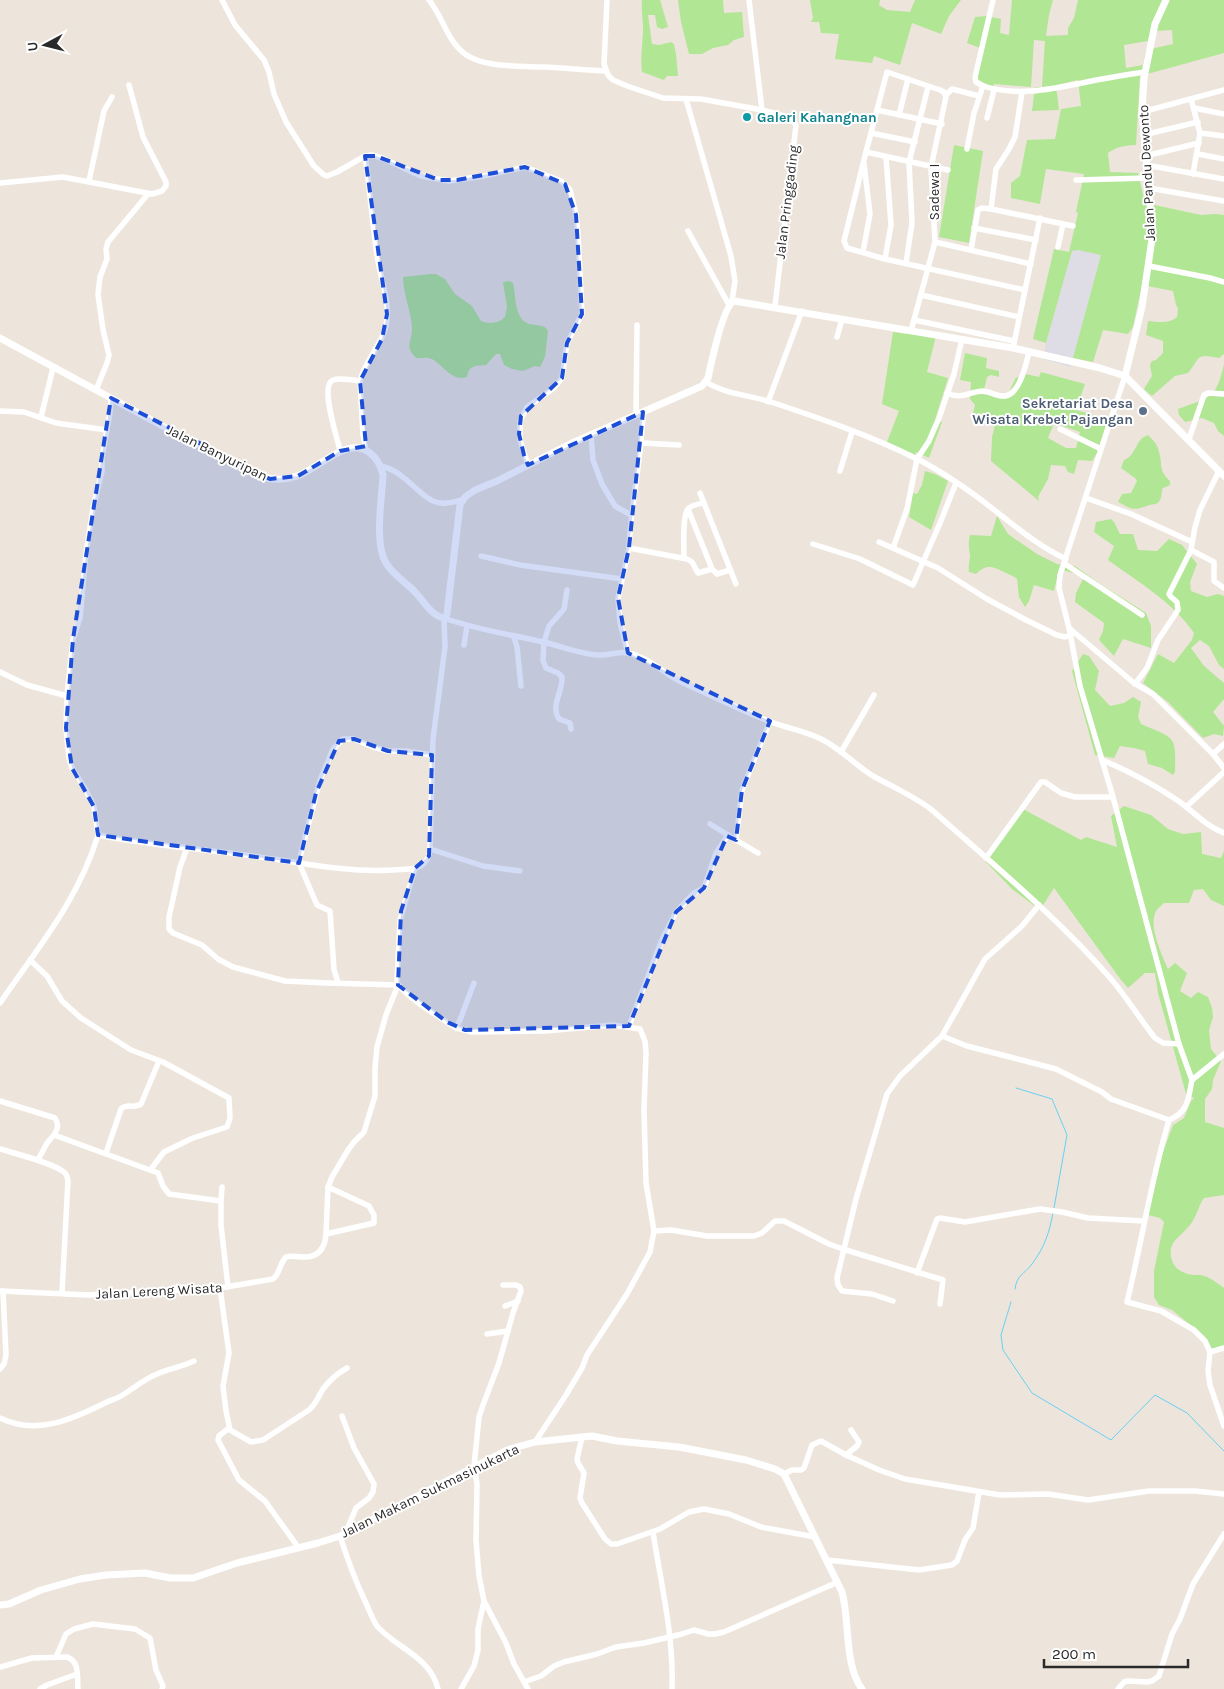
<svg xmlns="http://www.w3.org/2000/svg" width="1224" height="1689" viewBox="0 0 1224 1689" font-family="Karla,sans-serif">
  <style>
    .industrial { fill: #dedce5 }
    .green { fill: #b1e694; fill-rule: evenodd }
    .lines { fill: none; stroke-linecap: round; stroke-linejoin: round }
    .stream { stroke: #68d0f4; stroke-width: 1 }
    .minor { stroke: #fff; stroke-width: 5.5 }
    .tertiary { stroke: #fff; stroke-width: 7 }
    .marked { fill: #1d4ed8; fill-opacity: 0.2; stroke: #1d4ed8; stroke-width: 4; stroke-dasharray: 10 6; stroke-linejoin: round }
    .culture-dot { fill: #0f9aa8; stroke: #fff; stroke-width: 2 }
    .service-dot { fill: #5c6f8a; stroke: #fff; stroke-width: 2 }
    .labels { text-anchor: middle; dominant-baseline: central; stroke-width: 4; stroke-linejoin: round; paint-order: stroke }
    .culture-label { font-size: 14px; font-weight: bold; fill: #0d838f; stroke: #fff; text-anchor: start }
    .street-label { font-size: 14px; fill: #2a2a2a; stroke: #fff }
    .service-label { font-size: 14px; font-weight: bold; fill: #4e5e75; stroke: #fff; text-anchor: end }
  </style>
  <rect width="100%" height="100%" fill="#ede5db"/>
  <polygon class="industrial" points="1078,250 1101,255 1071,367 1043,359 1046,343 1072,251"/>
  <g class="green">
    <path d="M642,0H660L668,27L662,29L657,27L655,15H648L652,44L659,45L671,42L674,44L676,54L678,76H667L664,80L642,72C640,57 643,43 643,28C643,18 641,10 642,0Z"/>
    <polygon points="678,0 723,0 724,13 742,12 744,37 734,40 728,45 713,48 702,54 689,54 681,22"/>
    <polygon points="810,0 880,0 879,5 887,10 910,12 915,0 961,0 949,16 941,34 912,23 900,65 874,56 872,63 835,59 839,34 821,33 819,22 811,22 813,18"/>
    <path d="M1012,0H1053L1049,15L1046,36L1068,35V28L1074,18L1078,0H1224V53L1140,76L1136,145C1126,145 1116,147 1108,153L1110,172L1138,173L1145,203L1201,215L1215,214L1224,215V354L1219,358C1195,353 1201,357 1188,373L1175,376L1152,396L1144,389L1152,376L1150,365L1152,361L1156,360L1163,353V341L1146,335L1148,321C1158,322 1169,324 1177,317L1178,308L1176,305L1173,291L1142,285L1133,327L1128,334L1103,330L1093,362L1073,358L1101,255L1078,250L1072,251L1046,343L1033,339L1054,249L1069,252L1078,213L1076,212L1084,174L1046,169L1040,204L1011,198V183L1020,176L1027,140L1055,139L1061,109L1081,106L1078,80L1056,85L1059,110L1032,111L1035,87H1042L1045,41L1034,40L1031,87L994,84L993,87L972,77L980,48L967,43L975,17L987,16L1001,19L1000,33L1009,35ZM1172,30L1173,44L1146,50L1143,65L1126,68L1124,45L1154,40L1156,31Z"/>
    <polygon points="954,145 983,151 969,243 939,237"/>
    <path d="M431,274H436L445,279L455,294L472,306L481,321C490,324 498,324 505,317L507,307L503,282L509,281L513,283C516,295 514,319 529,324C534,325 540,325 545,327L548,331L545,357L540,367L535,366L523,371L512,369L504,365L500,354H496L486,365C475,366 469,365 467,377C452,382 444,366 432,359C427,357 421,358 416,358C404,346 412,342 412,328C411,310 403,294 403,277Z"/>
    <polygon points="909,327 937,332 927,372 948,378 935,420 942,422 929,458 916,452 915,455 887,442 899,411 882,404 893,332 906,334"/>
    <path d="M965,353L987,358L986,368L999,371V377L991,375L987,377L983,394L1006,399L1016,377L1023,379L1026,374L1039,377L1041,372L1085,384L1076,410L1108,419L1097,453L1092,461L1078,460L1074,474L1068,472L1065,466L1051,465L1048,479L1038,497L1039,501L991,461L992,437L996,421L972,417L975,405L970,399L971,382L960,380ZM1054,423L1080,432L1076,448H1066L1048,438Z"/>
    <path d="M1224,364V436L1218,431L1214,423L1202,418L1185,422L1179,415L1178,409C1210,397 1216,400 1224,364Z"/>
    <path d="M1148,435C1153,440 1158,445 1159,452C1163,465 1158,470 1170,481V485L1163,488C1161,492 1162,497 1160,500C1158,505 1153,504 1149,505C1133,511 1134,510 1118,502L1122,494L1131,493L1137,481L1135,478L1121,468L1124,460C1137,455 1135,439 1148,435Z"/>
    <polygon points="925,471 935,474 948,481 931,530 909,517 913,493 917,494 922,485"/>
    <path d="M997,516L1008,534L1037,554L1057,564L1075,566L1099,583L1146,613L1151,626V648L1123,639L1114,656L1099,640L1103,631L1104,623L1075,602L1076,593L1083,579L1077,574L1059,569L1054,591L1034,585L1029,601L1025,607L1019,597L1017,579C1014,576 1010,575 1006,573C993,567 988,563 976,574L969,572C968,566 970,561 970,555C969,548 968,543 970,535L991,536Z"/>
    <path d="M1111,519L1114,522L1120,534H1133L1138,550L1157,551L1169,539L1182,545L1197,564L1190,582L1191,591L1207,597L1218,594L1224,596V669L1219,665L1209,646L1200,640L1191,648L1204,666L1224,683V699L1213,712L1224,726L1223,736L1214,734L1203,738L1168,702L1143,683L1158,654L1174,663L1192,640L1194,633C1173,602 1138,582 1108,560L1114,546L1094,532L1096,522Z"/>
    <path d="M1083,654L1089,656L1099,671L1095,690L1110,706L1124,703L1133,697L1141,702L1138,717L1141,724C1175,739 1176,734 1175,772L1173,775L1162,768L1148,764L1145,751L1134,748L1120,746L1114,758L1095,755L1072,671Z"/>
    <path d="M1124,806L1151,815L1168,829L1183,834L1201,832L1202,854L1221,858L1224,851V906L1211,900L1203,889L1194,890L1189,903H1164C1162,905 1157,909 1156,911C1148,926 1162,955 1168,969L1175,963L1187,973L1180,991L1191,998L1198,992L1208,997L1212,1008L1213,1017L1209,1030L1211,1049L1221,1061L1213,1080L1212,1089L1205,1099V1122L1224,1128V1195L1204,1198C1198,1206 1197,1217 1190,1225C1181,1237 1166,1242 1172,1260C1174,1267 1178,1270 1185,1273C1190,1275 1195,1275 1200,1275C1209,1276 1217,1283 1224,1288V1346L1212,1349L1204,1336L1172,1310L1159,1305L1154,1297V1271L1164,1222L1160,1218L1148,1215L1160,1160L1173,1125L1184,1118L1191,1101L1194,1098L1186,1094L1158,993L1155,973H1145L1128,988L1121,980L1054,888L1040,910L1012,889L985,861L1019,807L1081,840L1086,837L1117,847L1111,816Z"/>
  </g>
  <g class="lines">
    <g class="stream">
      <polyline points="1016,1088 1052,1099 1067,1135 1054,1208"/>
      <path d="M1015,1289C1017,1274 1024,1275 1032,1264C1044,1248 1050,1232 1053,1212"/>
      <polyline points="1011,1302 1001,1335 1003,1350 1032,1393 1111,1440 1155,1395 1187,1413 1224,1451"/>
    </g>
    <g class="minor">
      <polyline points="222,0 235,25 264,60 269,72 274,94 286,122 314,166 324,175 327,176 337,172 365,156 372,155 382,158 421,176 449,181 484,176 525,167 561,181 570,190 576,215 578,233 582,314 567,343 562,378 554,388 527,407 520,421 520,440 528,465"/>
      <path d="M429,0C443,17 447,41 465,54C484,68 521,66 544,67C565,68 585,70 606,71"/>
      <polyline points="607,0 604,64 608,75 613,80 627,86 663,98 701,99 762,110"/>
      <path d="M749,0L762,110C773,113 790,115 796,125L775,306"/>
      <path d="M983,86C1018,97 1052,89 1087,82C1106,78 1126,75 1145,72"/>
      <polyline points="946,95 952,89 979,96"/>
      <polyline points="686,99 731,256 735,281 732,301"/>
      <polyline points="1191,99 1200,133 1193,174"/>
      <polyline points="1194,108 1224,114"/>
      <polyline points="877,110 942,124"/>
      <polyline points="1142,112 1224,90"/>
      <polyline points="899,115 908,79"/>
      <polyline points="987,118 994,90"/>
      <polyline points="871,133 915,142"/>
      <polyline points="1200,133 1224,136"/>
      <polyline points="1143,135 1198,122"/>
      <polyline points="967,149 974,113 983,86 976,82 975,77 993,0"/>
      <polyline points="866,152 844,241 847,248 885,259 1025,290"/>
      <polyline points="1198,154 1224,159"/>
      <path d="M365,156C370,189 372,222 377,255C380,278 391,302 386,326C381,346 365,361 360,381L363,435L366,450"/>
      <polyline points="1145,156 1199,143"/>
      <polyline points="1146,165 1224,179"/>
      <polyline points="1076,180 1148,178"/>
      <polyline points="89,181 104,111 112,97"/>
      <polyline points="0,183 63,177 152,194 162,191 166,186 166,182 143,137 129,85"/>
      <polyline points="1149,188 1224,201"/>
      <polyline points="991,209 1073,226"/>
      <polyline points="974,228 1036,240"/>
      <polyline points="688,231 729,305"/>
      <polyline points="935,242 1031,264"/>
      <polyline points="1058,247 1063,224"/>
      <polyline points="971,250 978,210 982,208 991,209 996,169 1009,149 1015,137 1022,92"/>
      <polyline points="863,252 870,214 864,164"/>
      <polyline points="885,259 891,225 886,157"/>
      <polyline points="906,263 912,223 909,162 928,87"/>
      <polyline points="1149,266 1210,278 1224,282"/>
      <polyline points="921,295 1019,317"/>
      <polyline points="914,320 1014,341"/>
      <polyline points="911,331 935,242 931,167 946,97 944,92 940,90 887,72 866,152 948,170"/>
      <polyline points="837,337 842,319"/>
      <polyline points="1013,348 1040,218"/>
      <polyline points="1125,376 1060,575 1059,588 1069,628 1080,686 1113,797 1179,1044 1192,1080 1224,1054"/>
      <path d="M706,382C725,394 749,395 771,402C819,418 869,435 915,458C936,468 958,483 976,496C1006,518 1032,543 1066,559"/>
      <polyline points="96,390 107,363 109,355 103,330 98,294 100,277 107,259 106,249 108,242 148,194"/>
      <path d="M947,393C962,400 968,392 982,391C990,391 997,397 1005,396C1020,394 1026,364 1029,352"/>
      <polyline points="768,402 802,311"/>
      <polyline points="0,411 24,412 56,423 107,430"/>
      <polyline points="636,415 637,325"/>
      <polyline points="41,417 53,368"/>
      <polyline points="1060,429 1101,449"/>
      <polyline points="591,434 593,460 602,484 615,506 631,515"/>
      <polyline points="1189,439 1204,395 1208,393 1224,394"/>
      <polyline points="642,443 679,445"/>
      <path d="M340,451C338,439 319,386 333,380C338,378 354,380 360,381"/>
      <path d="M381,466C407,471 422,503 442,503C449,504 456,501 462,500"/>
      <polyline points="840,471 852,432"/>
      <polyline points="700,493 736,584"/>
      <polyline points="1086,498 1131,514 1192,542"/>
      <polyline points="688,509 712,569 717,574 730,570"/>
      <polyline points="879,542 938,568 987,599 1026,620 1057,635 1065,637 1071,635"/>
      <polyline points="813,544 860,559 913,585 940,523 956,483"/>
      <path d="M629,548C631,502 642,457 643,412"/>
      <polyline points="893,548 907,509 917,459 929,441 939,418 954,374 962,339"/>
      <polyline points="1191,550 1214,562 1214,581 1224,588"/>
      <polyline points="481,556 520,565 622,579"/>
      <path d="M684,558C684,548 682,516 688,509C691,505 699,504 704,503"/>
      <polyline points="1065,564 1142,615"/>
      <path d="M567,590L564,609L549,626L544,642L543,661L546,668L558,673L562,677C563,692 550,705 559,719L570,723L571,729"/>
      <polyline points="1069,628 1134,683 1153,694 1213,754 1224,768"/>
      <polyline points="514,637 517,647 521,686"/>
      <polyline points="464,645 467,626"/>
      <polyline points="628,653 620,623 618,598 629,548 687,559 692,562 698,573 712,569"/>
      <polyline points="0,672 27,685 67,696"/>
      <polyline points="1135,684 1147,668 1158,640 1178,610 1177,602 1171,597 1169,594 1191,550 1195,527 1200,510 1219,471"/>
      <polyline points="841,752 874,695"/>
      <polyline points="1213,754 1224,744"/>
      <path d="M1102,760C1129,771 1155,785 1180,802C1195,813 1206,826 1224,833"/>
      <polyline points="1186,807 1224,772"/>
      <polyline points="710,824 728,835"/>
      <polyline points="98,835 94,807 86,790 72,768 69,758 66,728 67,696 73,639 80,618 86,553 93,508 102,471 102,458 110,412 111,398"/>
      <polyline points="736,840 758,853"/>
      <polyline points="187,848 180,867 169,917 169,929 173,933 202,945 218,959 233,967 285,981 327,983 398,985 386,1015 377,1047 375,1068 375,1096 364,1132 354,1142 348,1150 332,1177 328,1187"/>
      <polyline points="430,849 483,866 520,871"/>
      <polyline points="986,858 1041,782 1045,782 1061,793 1075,797 1113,797"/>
      <path d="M415,868L400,920L397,981C399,993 444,1020 456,1028L472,1032L545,1031L613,1025L640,1029L645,1041L646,1053L644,1110L646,1183L654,1231L650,1252L627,1294L587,1355L582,1368L566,1395L535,1442"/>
      <polyline points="30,960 47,976 62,1001 81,1018 131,1050 163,1062 229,1098 230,1118 227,1127 193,1138 164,1152 151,1169"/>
      <polyline points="338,982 334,970 330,911 317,905 299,863 301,853 320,780 333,749 343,739 354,739 373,747 388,751 406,751 432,755"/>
      <path d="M0,1003C37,949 79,899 98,835C149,845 201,849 252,856C299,862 345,873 392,870C399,869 408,870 415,868C425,866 429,858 430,849L433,739L445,647L444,618C477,630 509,634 543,642C561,646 580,654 598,655C609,656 618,651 628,653C649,657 663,673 681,682C711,695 740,710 771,722C787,728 805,731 821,739C840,748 855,765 873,776C893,787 914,796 932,810C994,865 1058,918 1112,980C1127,998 1140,1019 1155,1038L1163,1043L1179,1044"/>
      <polyline points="629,1026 661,942 676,912 694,893 704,888 716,853 728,835 736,840 742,790 770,721"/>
      <polyline points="456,1028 460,1020 474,983"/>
      <path d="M942,1036L967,1046L1056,1069L1102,1092L1111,1099L1169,1120C1189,1112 1188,1098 1192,1080"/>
      <path d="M0,1101L55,1118C59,1125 58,1128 54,1135L158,1173L163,1186L169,1194L221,1201V1225L228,1287"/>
      <path d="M1169,1120C1151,1180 1142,1241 1127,1302L1161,1311L1194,1330L1205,1341L1210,1352L1208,1371L1210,1385L1224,1426"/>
      <path d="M0,1149C13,1153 57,1164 65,1173C67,1175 67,1177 68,1180L62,1293"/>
      <path d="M106,1153L121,1109C127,1103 134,1109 141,1104L159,1061"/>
      <polyline points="38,1160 47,1143 54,1135"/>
      <polyline points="221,1201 222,1187"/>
      <polyline points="654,1231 671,1230 707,1236 754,1236 762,1233 775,1221 784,1221 829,1244 843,1249 943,1280 940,1304"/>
      <polyline points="917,1273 937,1219 940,1218 965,1222 1040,1209 1062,1212 1088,1218 1144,1221"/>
      <path d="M220,1288L229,1353L223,1386L226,1411L230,1430L251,1442L263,1440L309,1410C316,1404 318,1397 323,1389C329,1381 338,1373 347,1368"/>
      <path d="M0,1291L89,1295L220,1288L273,1279C280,1274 279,1264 286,1257C292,1255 296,1257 302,1257C318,1258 325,1249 326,1234L328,1187L369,1206L374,1215V1223L326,1234"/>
      <polyline points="893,1301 872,1294 842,1291 838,1285 837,1278 856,1199 887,1094 900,1076 942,1036 985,959 1022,926 1039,905"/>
      <polyline points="505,1306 518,1301"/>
      <polyline points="487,1334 508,1331"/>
      <polyline points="1210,1352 1224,1348"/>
      <polyline points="0,1369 4,1364 6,1355 3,1291"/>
      <polyline points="342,1416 354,1448 374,1484 373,1492 369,1498 356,1508 346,1532"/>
      <path d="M0,1418C37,1436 73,1419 107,1402C111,1400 116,1399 121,1396C133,1389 144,1379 157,1374C169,1369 181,1367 194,1361"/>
      <polyline points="229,1428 219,1436 218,1440 239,1480 265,1501 298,1547"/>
      <polyline points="582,1437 577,1459 578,1463 584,1473 580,1498 582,1503 605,1539 611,1544 617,1544 660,1529 689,1512 704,1509 729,1514 761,1527 815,1537"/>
      <polyline points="846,1455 857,1446 859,1442 851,1430"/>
      <polyline points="784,1474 792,1470 801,1470 804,1468 812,1445 821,1441 846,1455 879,1470 905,1479 1000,1495 1048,1494 1088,1500 1149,1491 1195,1491 1224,1494"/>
      <path d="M653,1532C661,1584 674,1636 672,1689"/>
      <path d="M340,1536C347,1558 355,1580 365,1601C369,1609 372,1619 377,1626C397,1649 430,1656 438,1689"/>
      <polyline points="827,1560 919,1570 952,1565 957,1561 965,1540 973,1528 979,1492"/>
      <polyline points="484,1601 506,1643 514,1664 528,1689"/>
      <polyline points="56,1657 66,1634 74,1629 93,1624 135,1629 150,1638 156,1670 163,1686 162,1689"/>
      <path d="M0,1667L32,1658L67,1657C80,1661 77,1678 78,1689"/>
      <polyline points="524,1682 541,1676 554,1666 564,1662 597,1654 616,1647 644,1643 682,1634 694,1630 708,1634 715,1634 724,1632 838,1582"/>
      <polyline points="40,1689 47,1685 77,1674"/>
      <polyline points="461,1689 474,1666 478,1650 478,1629 484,1601 479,1576 476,1540 477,1484 474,1466 479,1417 483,1405 499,1363 513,1313 521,1291 520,1287 516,1285 503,1285"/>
      <polyline points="1118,1689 1124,1682 1128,1681 1147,1682 1152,1681 1159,1676 1172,1634 1180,1619 1193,1584 1224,1534"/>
    </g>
    <g class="tertiary">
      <path d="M0,338L168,429L263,477C274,480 286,480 297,476C319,469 347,435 370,453C378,459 381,466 383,475C382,498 374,544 386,563C393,575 407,583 416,593C424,602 432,616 444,618L447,614L460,505L465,497L475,490L497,481L572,443L702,386L708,378C711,364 723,306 734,301L1013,348L1100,368L1125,376L1224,476"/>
      <polyline points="1125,376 1142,307 1152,239 1150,202 1142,112 1144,78 1155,24 1166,0"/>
      <path d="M0,1605L9,1604L41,1590L80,1579L106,1575L145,1573L170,1578H193L237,1563L318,1543L340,1536L507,1450L535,1442L592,1436L617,1441L679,1447L746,1460L775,1469L784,1474L842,1592C850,1621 844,1665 862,1689"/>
    </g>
  </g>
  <path class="marked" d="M365,156H376L439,180H457L525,167L565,184L576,215L582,314L567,343L562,378L521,416L519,434L524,455L528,465L643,412L629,548L618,598L628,653L770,721L742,790L736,840L727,836L704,888L676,912L629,1026L465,1030L447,1022L398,985L401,911L415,868L429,856L432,755L388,751L354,739L339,741L316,793L299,863L98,835L94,807L72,768L66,728L73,639L111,398L270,479L298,476L340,451L366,446L360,381L382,339L387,314Z"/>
  <circle class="culture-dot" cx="747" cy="117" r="5"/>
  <circle class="service-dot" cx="1143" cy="411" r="5"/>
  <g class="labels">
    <g class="culture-label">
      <text x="757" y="117">Galeri Kahangnan</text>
    </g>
    <g class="street-label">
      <text transform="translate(1147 173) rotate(-93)">Jalan Pandu Dewonto</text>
      <text transform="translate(934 192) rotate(-90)">Sadewa I</text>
      <text transform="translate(787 202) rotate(-83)">Jalan Pringgading</text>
      <text transform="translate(217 453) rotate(26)">Jalan Banyuripan</text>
      <text transform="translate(159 1291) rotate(-3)">Jalan Lereng Wisata</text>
      <text transform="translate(430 1491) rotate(-26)">Jalan Makam Sukmasinukarta</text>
    </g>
    <g class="service-label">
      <text x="1133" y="403">Sekretariat Desa<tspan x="1133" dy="16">Wisata Krebet Pajangan</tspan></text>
    </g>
  </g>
  <g transform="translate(45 45) rotate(263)" stroke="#ffffff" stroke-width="4" paint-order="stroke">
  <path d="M0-4L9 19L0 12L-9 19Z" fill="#2a2a2a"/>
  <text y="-8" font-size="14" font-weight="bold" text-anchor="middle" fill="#2a2a2a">U</text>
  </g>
  <path d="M1044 1659v8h144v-8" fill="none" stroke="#2a2a2a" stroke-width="2.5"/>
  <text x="1052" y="1659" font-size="15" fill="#2a2a2a" stroke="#ffffff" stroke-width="4" paint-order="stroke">200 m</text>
</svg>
